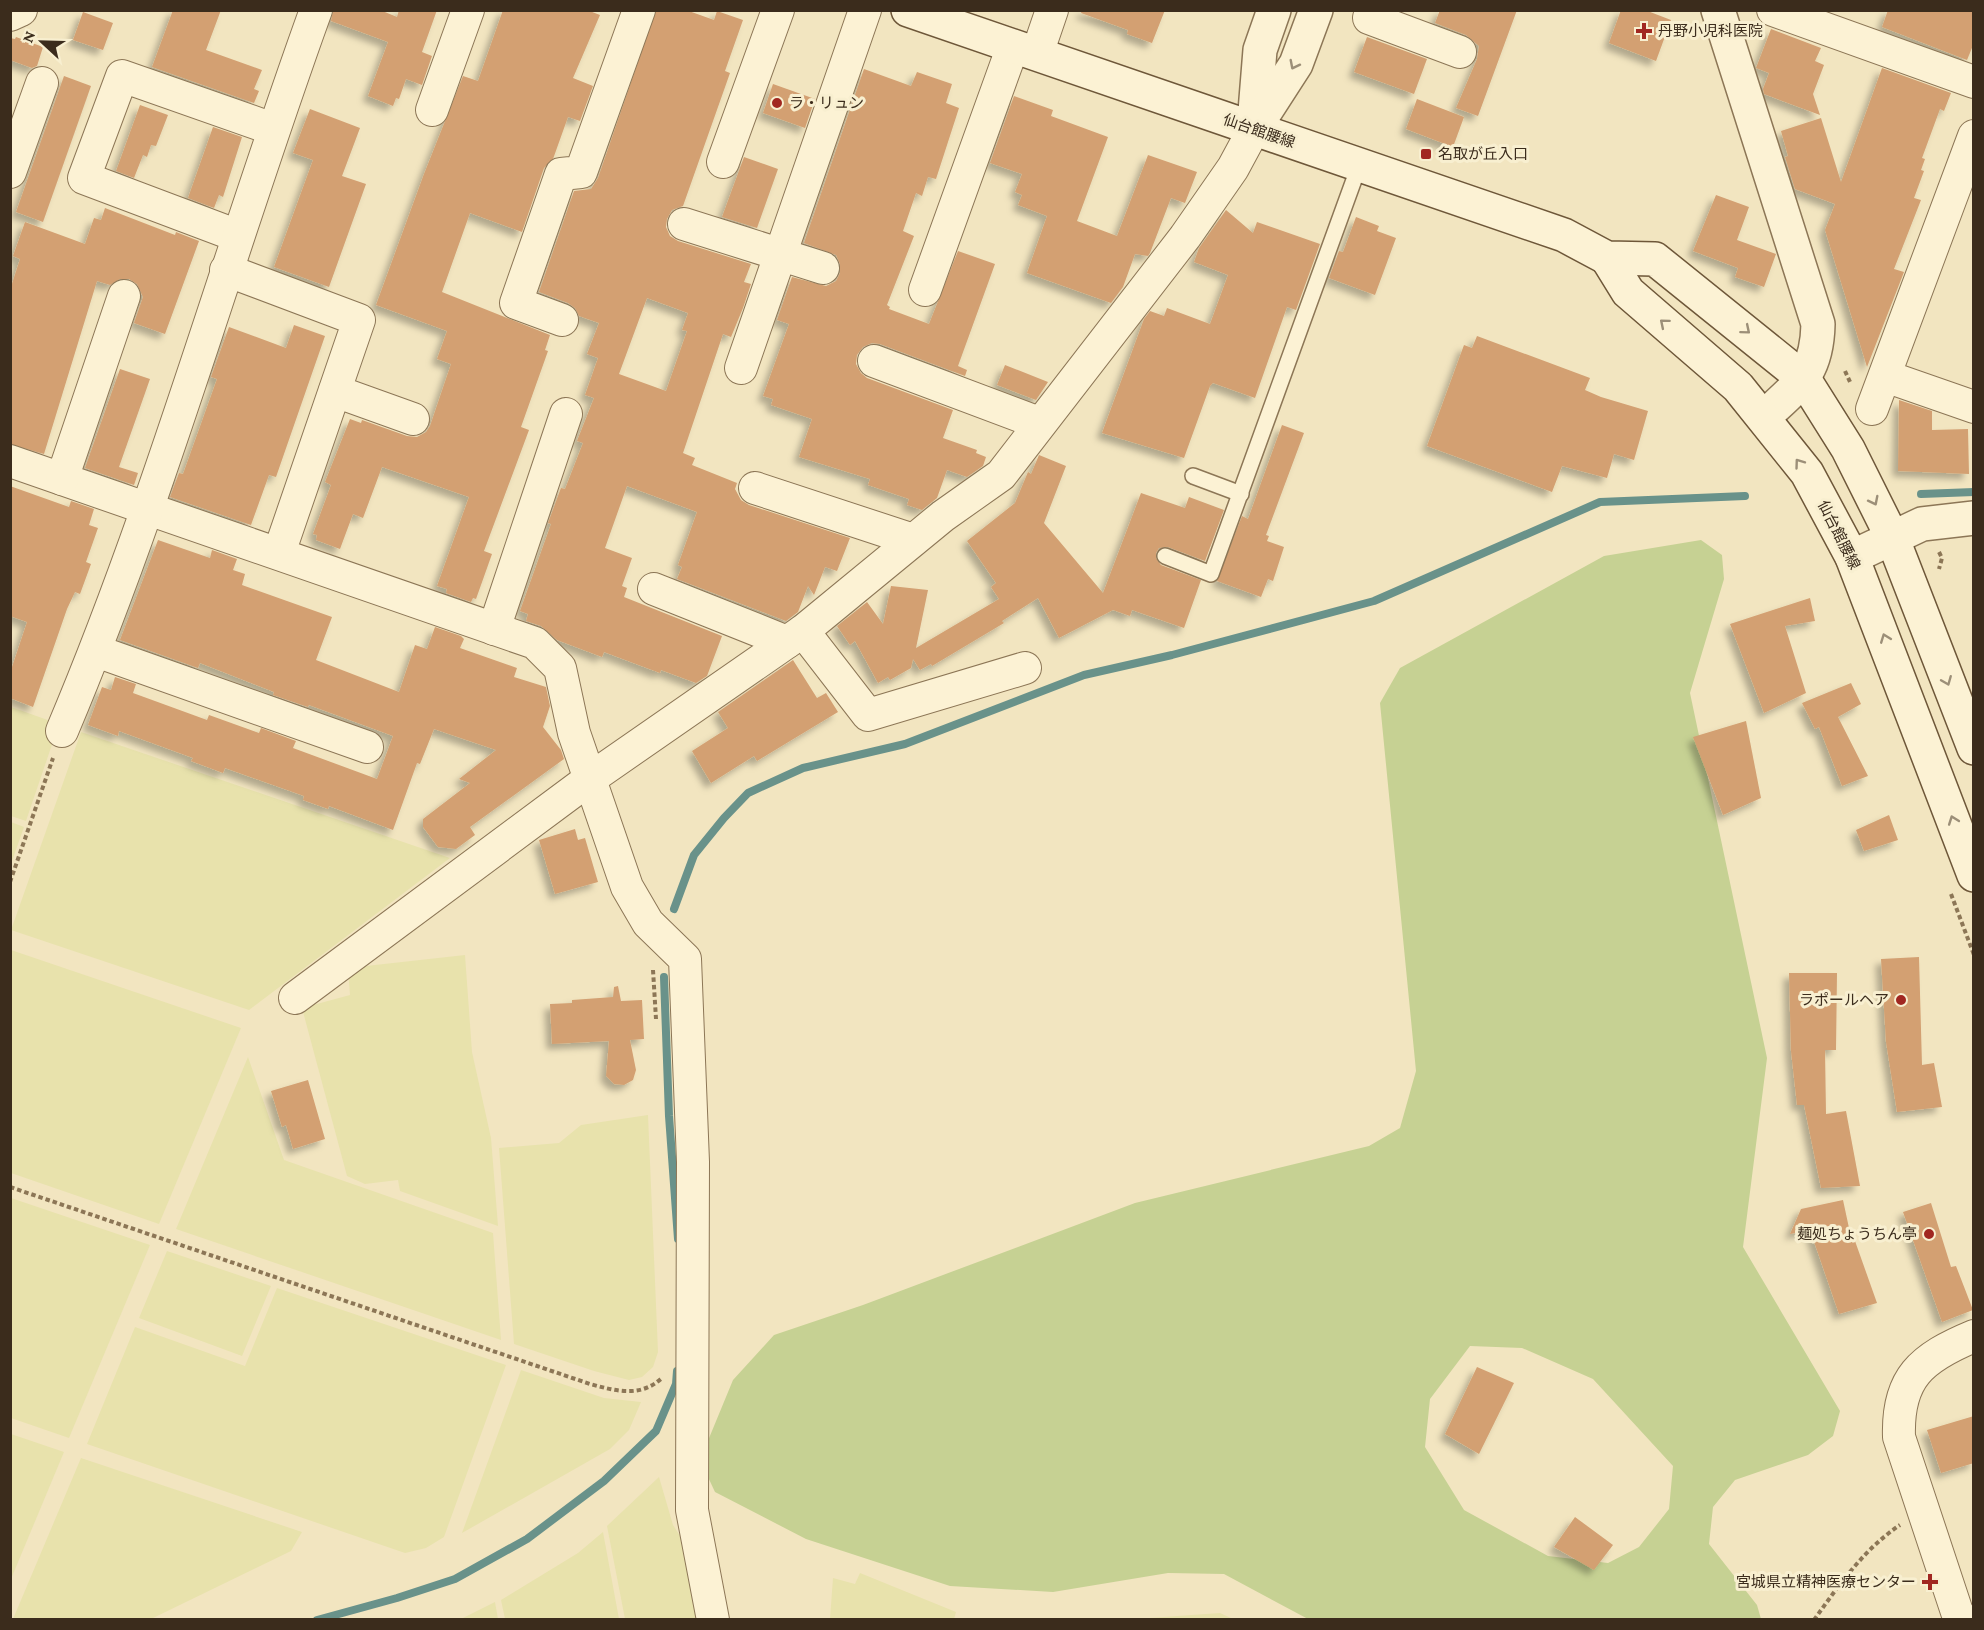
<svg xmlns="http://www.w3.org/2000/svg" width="1984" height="1630" viewBox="0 0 1984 1630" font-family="'Crimson Pro','Noto Sans JP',serif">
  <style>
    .farmland { fill: #e8e2ac }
    .green { fill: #c6d193; fill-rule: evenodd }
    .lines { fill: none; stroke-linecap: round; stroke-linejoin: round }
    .stream { stroke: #69928a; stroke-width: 8 }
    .building { fill: #d3a072; fill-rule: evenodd; filter: url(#shadow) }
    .service-casing { stroke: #8c7656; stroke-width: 18 }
    .minor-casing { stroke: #8c7656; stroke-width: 34 }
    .tertiary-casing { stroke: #8c7656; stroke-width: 36 }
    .secondary-casing { stroke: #6e5739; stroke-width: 36 }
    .path { stroke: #8c7656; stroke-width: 4; stroke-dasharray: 4.5 3; stroke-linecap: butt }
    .service { stroke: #fcf2d4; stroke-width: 15 }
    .minor { stroke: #fcf2d4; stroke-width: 32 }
    .tertiary { stroke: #fcf2d4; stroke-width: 33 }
    .secondary { stroke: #fcf2d4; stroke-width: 33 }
    .oneway { stroke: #9c8f78 }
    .poi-dot { fill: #a12721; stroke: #f8efd0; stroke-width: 2 }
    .labels { text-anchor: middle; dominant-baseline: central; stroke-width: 6; stroke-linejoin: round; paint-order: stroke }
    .poi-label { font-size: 15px; fill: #3b2c1c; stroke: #f8efd0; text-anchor: start }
    .street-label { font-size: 15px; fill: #3b2c1c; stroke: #f8efd0 }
  </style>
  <defs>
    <filter id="shadow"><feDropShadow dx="-5.5" dy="5.5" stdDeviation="3" flood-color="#0004"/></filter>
  </defs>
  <rect width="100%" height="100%" fill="#f2e5c0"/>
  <g class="farmland">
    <polygon points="11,707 59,724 26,821 11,816"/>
    <polygon points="81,732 450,858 249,1010 11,930"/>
    <polygon points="11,822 24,827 11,864 10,822"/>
    <polygon points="11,950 241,1028 159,1224 11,1173"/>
    <polygon points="465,955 472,1052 491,1138 498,1226 400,1191 398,1180 365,1184 347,1176 302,1008 350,995 348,968"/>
    <polygon points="248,1057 284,1160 493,1233 501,1340 176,1229"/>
    <polygon points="648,1115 658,1352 653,1367 642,1377 629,1380 594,1371 514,1344 499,1148 559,1143 581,1125"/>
    <polygon points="11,1198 150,1245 69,1438 11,1418"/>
    <polygon points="167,1251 271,1286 242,1356 139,1318"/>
    <polygon points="277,1288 506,1365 444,1537 426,1548 405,1553 87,1444 135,1327 245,1366"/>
    <polygon points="521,1370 604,1398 641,1402 629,1430 610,1449 462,1533"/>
    <polygon points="11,1434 64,1452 11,1579 10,1434"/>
    <polygon points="81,1458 302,1532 291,1551 151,1619 13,1619"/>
    <polygon points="659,1477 673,1525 684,1542 699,1619 625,1619 607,1526"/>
    <polygon points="603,1532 619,1619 505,1619 501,1600 578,1553"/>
    <polygon points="860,1573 956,1612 954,1619 830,1619 833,1578 855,1584"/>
    <polygon points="495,1602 498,1619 461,1619"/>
    <polygon points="1220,1613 1233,1619 1135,1619"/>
  </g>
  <path class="green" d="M1701,540L1722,555L1724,579L1690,693L1767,1058L1743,1247L1840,1411L1833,1436L1808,1455L1735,1480L1713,1507L1709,1544L1757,1605L1761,1619H1308L1224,1574L1168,1573L1053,1592L950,1586L806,1539L715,1492L700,1460L733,1380L774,1335L863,1305L1135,1203L1369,1146L1400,1128L1416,1071L1380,703L1400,668L1604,556ZM1470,1346L1522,1348L1593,1379L1673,1466L1669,1509L1639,1547L1608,1563L1548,1556L1464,1510L1425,1447L1430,1399Z"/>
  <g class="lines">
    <g class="stream">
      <polyline points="1921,494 1974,492"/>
      <polyline points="674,909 694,855 724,818 748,793 803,768 905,744 1084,675 1172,655 1374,601 1600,502 1745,496"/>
      <polyline points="664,977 669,1116 678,1239"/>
      <polyline points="317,1620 397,1598 455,1579 527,1539 604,1481 656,1431 676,1384 677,1371"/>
    </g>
  </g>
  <g class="building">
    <polygon points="173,10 221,10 206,50 262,70 254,89 259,91 254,103 152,67"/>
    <polygon points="333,10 380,10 397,17 399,10 437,10 422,52 432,56 422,85 406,79 399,99 396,98 393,106 368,96 388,42 331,21"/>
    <polygon points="503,10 587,10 600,15 573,78 593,86 580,121 568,117 553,159 544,168 522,232 470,213 442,292 550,335 545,350 548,351 521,427 529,430 484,551 492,554 476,599 473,598 471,602 446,593 447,589 437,586 469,497 382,467 363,518 353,514 340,549 316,540 317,535 313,534 331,485 325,482 350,419 361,423 362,420 407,436 417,437 426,432 430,426 451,364 437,359 447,331 376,305 424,174 463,76 478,81"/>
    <path d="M656,10H686L714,20L717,11L743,20L725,71L730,73L683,206L672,210L667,219L666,227L670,236L678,241L751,264L744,282L751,284L743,308L731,337L723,334L683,453L695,458L692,465L737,483L735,489L741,500L749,505L850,538L837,571L825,567L814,595L808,586L798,612L786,621L677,579L682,567L678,565L697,512L627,486L605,548L632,558L622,586L627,588L624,597L722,636L707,676L696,683L661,670L660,673L604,652L602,657L557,640L541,626L526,621L528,614L520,611L551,524L548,523L561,488L565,489L583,443L577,441L594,398L585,395L598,358L587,354L599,323L579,316L575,308L568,303L539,292L574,191L591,189L598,178ZM647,298L688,313L682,330L687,331L666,391L619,374Z"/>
    <polygon points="1082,10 1165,10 1152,43 1127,34 1128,30 1081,13"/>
    <polygon points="1440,10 1517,10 1478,116 1456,108 1477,59 1479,46 1466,35 1435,23"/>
    <polygon points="1621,10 1645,10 1671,20 1656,61 1609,43"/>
    <polygon points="1888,10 1974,10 1974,43 1967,60 1882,27"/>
    <polygon points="83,12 113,23 103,50 73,40"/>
    <polygon points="1771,29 1821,48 1815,61 1824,65 1813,94 1820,115 1764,94 1763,89 1769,73 1756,68"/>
    <polygon points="16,37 43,47 37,66 32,68 10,60 10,38 15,39"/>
    <polygon points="1367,37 1427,59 1414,94 1354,72"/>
    <polygon points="1882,68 1951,93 1944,111 1940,109 1922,158 1925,159 1921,170 1924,171 1914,198 1921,200 1894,269 1904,272 1867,367 1825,230 1835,204 1795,189 1785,157 1788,156 1781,131 1821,118 1841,182"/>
    <polygon points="864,69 911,86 917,72 952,84 946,103 959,108 936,179 928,177 922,196 916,193 903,231 914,236 887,305 890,307 889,309 929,324 958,251 995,264 958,366 967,370 965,376 880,344 872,343 863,347 857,355 856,364 861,373 867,378 953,410 943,438 977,450 976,453 986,457 983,466 967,477 947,470 937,498 922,510 907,505 909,499 868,485 870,479 799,457 812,419 771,405 773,399 763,396 789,324 777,320 792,277 826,286 836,281 840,273 840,264 836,255 804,243"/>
    <polygon points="64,76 91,86 43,222 16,212"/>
    <polygon points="773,84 815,99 805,128 763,113"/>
    <polygon points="1014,96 1053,110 1051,116 1108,137 1077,221 1117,236 1148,155 1197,172 1185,203 1171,198 1150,253 1148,256 1135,254 1123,287 1111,303 1027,273 1047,216 1018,205 1022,195 1015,192 1022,174 990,163"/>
    <polygon points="1417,99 1464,117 1453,147 1406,129"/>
    <polygon points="140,105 168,115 156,146 151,145 147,157 143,155 134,178 116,171"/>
    <polygon points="310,109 360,128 342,176 366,184 329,287 274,267 313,160 293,153"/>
    <polygon points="213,127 242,137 223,197 219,195 214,208 188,198"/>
    <polygon points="744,157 778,169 757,228 722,217"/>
    <polygon points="1716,195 1749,207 1737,240 1776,254 1764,287 1735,277 1738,268 1693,251"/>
    <polygon points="105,208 175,235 176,232 199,241 165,334 134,323 143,297 137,284 129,279 120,279 110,285 97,281 44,454 10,444 10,290 20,259 13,256 25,222 85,244 94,218 101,220"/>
    <polygon points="1226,210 1253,233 1257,222 1320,244 1296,310 1287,307 1255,398 1213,383 1210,386 1184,458 1102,433 1144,319 1150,311 1164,316 1167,308 1210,324 1228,275 1194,262 1199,248"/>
    <polygon points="1356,217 1379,226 1377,231 1396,238 1375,295 1329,278 1339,251 1343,252"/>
    <polygon points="294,325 325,336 276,477 269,475 251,525 170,497 179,473 183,474 202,421 217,379 211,377 229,327 286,348"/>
    <polygon points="1477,336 1590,378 1585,390 1601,397 1648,411 1634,460 1614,454 1607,478 1562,466 1552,492 1427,446 1464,345 1472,348"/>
    <polygon points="1005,365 1048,382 1036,400 997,385"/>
    <polygon points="120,369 150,379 119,467 138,473 134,485 85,468"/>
    <polygon points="1899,400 1932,411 1932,430 1968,429 1969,474 1898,471"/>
    <polygon points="1282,425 1304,433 1266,535 1269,536 1267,541 1284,547 1273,581 1268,579 1261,597 1217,581 1242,516 1248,519"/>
    <polygon points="1039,455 1066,466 1044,523 1103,593 1141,493 1185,508 1189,497 1224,510 1205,561 1168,547 1159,548 1156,553 1156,558 1161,565 1201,580 1184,628 1132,610 1130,616 1113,610 1059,638 1038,598 1002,621 1004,623 932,666 931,664 920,670 913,659 911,668 890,680 888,677 878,683 855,641 850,645 837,626 867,602 883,624 891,586 928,590 916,648 999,599 991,587 996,583 967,541 1015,503 1028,472 1031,474"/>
    <polygon points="10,486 69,507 71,501 94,509 89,525 98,528 86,562 91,564 80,594 75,592 67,609 33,707 10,698 10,673 27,622 10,616"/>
    <polygon points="158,540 210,558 212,550 237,559 233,570 245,574 242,585 332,617 316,660 399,692 415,645 427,649 435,627 461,636 464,639 460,648 517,668 514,677 546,687 550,706 543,727 561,750 564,759 470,827 475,835 456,849 438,847 423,827 423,819 470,783 459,779 496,750 434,729 420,764 417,763 393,830 329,806 328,809 303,800 304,796 225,768 223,773 191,761 193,758 119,731 118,736 88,725 102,687 111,690 115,677 136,684 133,693 207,720 209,715 259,733 261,728 296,741 293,748 377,779 393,736 309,705 308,707 273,695 274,692 200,663 198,668 120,640"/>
    <polygon points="1810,598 1815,621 1785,626 1806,693 1764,713 1730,624"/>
    <polygon points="793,660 817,698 826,693 838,712 757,761 754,756 711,783 692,751 728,728 718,712"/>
    <polygon points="1851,683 1861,704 1838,717 1868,776 1842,786 1819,727 1815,729 1802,703"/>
    <polygon points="1746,721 1761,798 1723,815 1693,737"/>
    <polygon points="1889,815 1898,840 1864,851 1856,830"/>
    <polygon points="575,829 578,840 585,838 598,882 555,894 539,840"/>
    <polygon points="1919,957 1922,1065 1934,1063 1942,1107 1897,1112 1886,1042 1881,959"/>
    <polygon points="1789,973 1837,973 1836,1050 1825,1050 1826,1114 1846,1111 1860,1186 1821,1188 1804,1105 1797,1105 1791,1051"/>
    <polygon points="618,986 621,1001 642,1000 644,1039 630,1040 636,1070 633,1080 624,1085 614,1084 606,1076 609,1041 552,1044 550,1004 572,1003 572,1000 613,997 614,987"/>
    <polygon points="308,1080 325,1139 293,1149 286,1125 282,1127 271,1091"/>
    <polygon points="1843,1200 1852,1242 1855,1241 1877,1303 1839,1314 1810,1230 1790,1234 1801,1209"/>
    <polygon points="1931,1203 1951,1267 1956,1266 1973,1310 1942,1322 1903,1212"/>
    <polygon points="1477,1367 1514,1383 1479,1454 1445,1434"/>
    <polygon points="1974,1416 1974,1463 1941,1473 1927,1430"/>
    <polygon points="1575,1517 1613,1545 1594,1570 1554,1547"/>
  </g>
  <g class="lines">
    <g class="service-casing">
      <g id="service">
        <polyline points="1193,476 1241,494"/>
        <polyline points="1165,556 1211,574 1359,166"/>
      </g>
    </g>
    <g class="minor-casing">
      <g id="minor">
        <polyline points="1371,10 1369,18 1460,52"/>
        <polyline points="1773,10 1974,82"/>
        <polyline points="10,15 21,10"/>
        <polyline points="1037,54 1052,10"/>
        <polyline points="432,110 468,10"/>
        <polyline points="723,162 778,10"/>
        <polyline points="10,172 42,83"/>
        <polyline points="684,224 823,268"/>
        <polyline points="238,236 84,178 122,76 273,129"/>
        <polyline points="226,270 359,320 279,553"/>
        <polyline points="925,290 1013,46"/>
        <polyline points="562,320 516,303 561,174 581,172 639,10"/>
        <polyline points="874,361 1039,423"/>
        <polyline points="741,368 865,10"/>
        <polyline points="1885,376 1974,407"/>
        <polyline points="335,391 413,419"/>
        <polyline points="1872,409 1974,136"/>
        <polyline points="10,461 535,643 560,668 574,733 627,887 648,923 685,959 693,1162 692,1510 713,1620"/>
        <polyline points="62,479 124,296"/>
        <polyline points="755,488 913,540"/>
        <polyline points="654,589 787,642"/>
        <polyline points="494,629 566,414"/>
        <polyline points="803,631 868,715 1025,668"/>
        <polyline points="96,651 367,747"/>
        <path d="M62,731C161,497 229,250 316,10"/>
        <polyline points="295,998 591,778 803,631 943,516 1001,475 1185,237 1233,168 1254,129"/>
        <path d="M1963,1620L1957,1612L1899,1437C1897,1378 1921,1358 1974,1336"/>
      </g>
    </g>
    <g class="tertiary-casing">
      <g id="tertiary">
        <path d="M1718,10L1818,324C1817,374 1798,385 1764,417"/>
        <polyline points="1254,124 1260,50 1274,10"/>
        <polyline points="1254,129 1296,64 1316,10"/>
        <polyline points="1852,557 1922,524 1974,518"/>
      </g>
    </g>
    <g class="secondary-casing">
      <g id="secondary">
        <polyline points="908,10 1564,235 1607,258 1655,259 1804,379 1848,449 1892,537 1974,748"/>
        <polyline points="1607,258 1628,292 1738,387 1807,473 1852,557 1974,875"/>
      </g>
    </g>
    <g class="path">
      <polyline points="1845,371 1851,384"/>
      <polyline points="1939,552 1942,558 1939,569"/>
      <polyline points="10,882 53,758"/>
      <polyline points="1951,894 1974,955"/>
      <polyline points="653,970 656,1019"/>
      <path d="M10,1187L590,1384C616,1391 640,1398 662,1378"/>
      <path d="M1814,1620C1839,1585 1864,1549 1900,1525"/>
    </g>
    <use href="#service" class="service"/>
    <use href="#minor" class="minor"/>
    <use href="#tertiary" class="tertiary"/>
    <use href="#secondary" class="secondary"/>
  </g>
  <defs><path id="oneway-chevron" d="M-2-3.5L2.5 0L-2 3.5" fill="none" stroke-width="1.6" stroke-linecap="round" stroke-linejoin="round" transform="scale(1.5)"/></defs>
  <g class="oneway">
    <use href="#oneway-chevron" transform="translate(1294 65) rotate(117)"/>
    <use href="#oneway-chevron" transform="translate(1664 323) rotate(-140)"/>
    <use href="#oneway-chevron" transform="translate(1746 330) rotate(40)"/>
    <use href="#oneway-chevron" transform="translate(1799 463) rotate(-126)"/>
    <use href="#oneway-chevron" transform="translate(1874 501) rotate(63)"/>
    <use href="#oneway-chevron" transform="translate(1885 638) rotate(-111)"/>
    <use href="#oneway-chevron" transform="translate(1947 681) rotate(68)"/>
    <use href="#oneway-chevron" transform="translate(1953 820) rotate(-110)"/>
  </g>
  <g class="poi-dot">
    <path d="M1641 22h6v6h6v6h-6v6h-6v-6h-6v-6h6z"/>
    <circle cx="777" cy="103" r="6"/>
    <rect x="1420" y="148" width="12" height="12" rx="3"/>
    <circle cx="1901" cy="1000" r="6"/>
    <circle cx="1929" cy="1234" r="6"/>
    <path d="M1927 1573h6v6h6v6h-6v6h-6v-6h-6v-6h6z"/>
  </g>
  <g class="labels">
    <g class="poi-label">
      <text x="1658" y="31">丹野小児科医院</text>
      <text x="789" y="103">ラ・リュン</text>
      <text x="1438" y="154">名取が丘入口</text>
      <text x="1889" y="1000" text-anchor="end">ラポールヘア</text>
      <text x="1917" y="1234" text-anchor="end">麺処ちょうちん亭</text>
      <text x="1916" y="1582" text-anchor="end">宮城県立精神医療センター</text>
    </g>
    <g class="street-label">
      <text transform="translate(1259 131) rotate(19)">仙台館腰線</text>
      <text transform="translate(1839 535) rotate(63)">仙台館腰線</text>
    </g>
  </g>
  <rect width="1984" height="1630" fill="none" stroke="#3b2c1c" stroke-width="24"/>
  <g transform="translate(42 42) rotate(292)" stroke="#f8efd0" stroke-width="4.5" paint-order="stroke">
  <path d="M0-4.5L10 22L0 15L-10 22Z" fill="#3b2c1c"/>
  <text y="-9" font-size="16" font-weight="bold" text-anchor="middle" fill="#3b2c1c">N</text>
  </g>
</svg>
